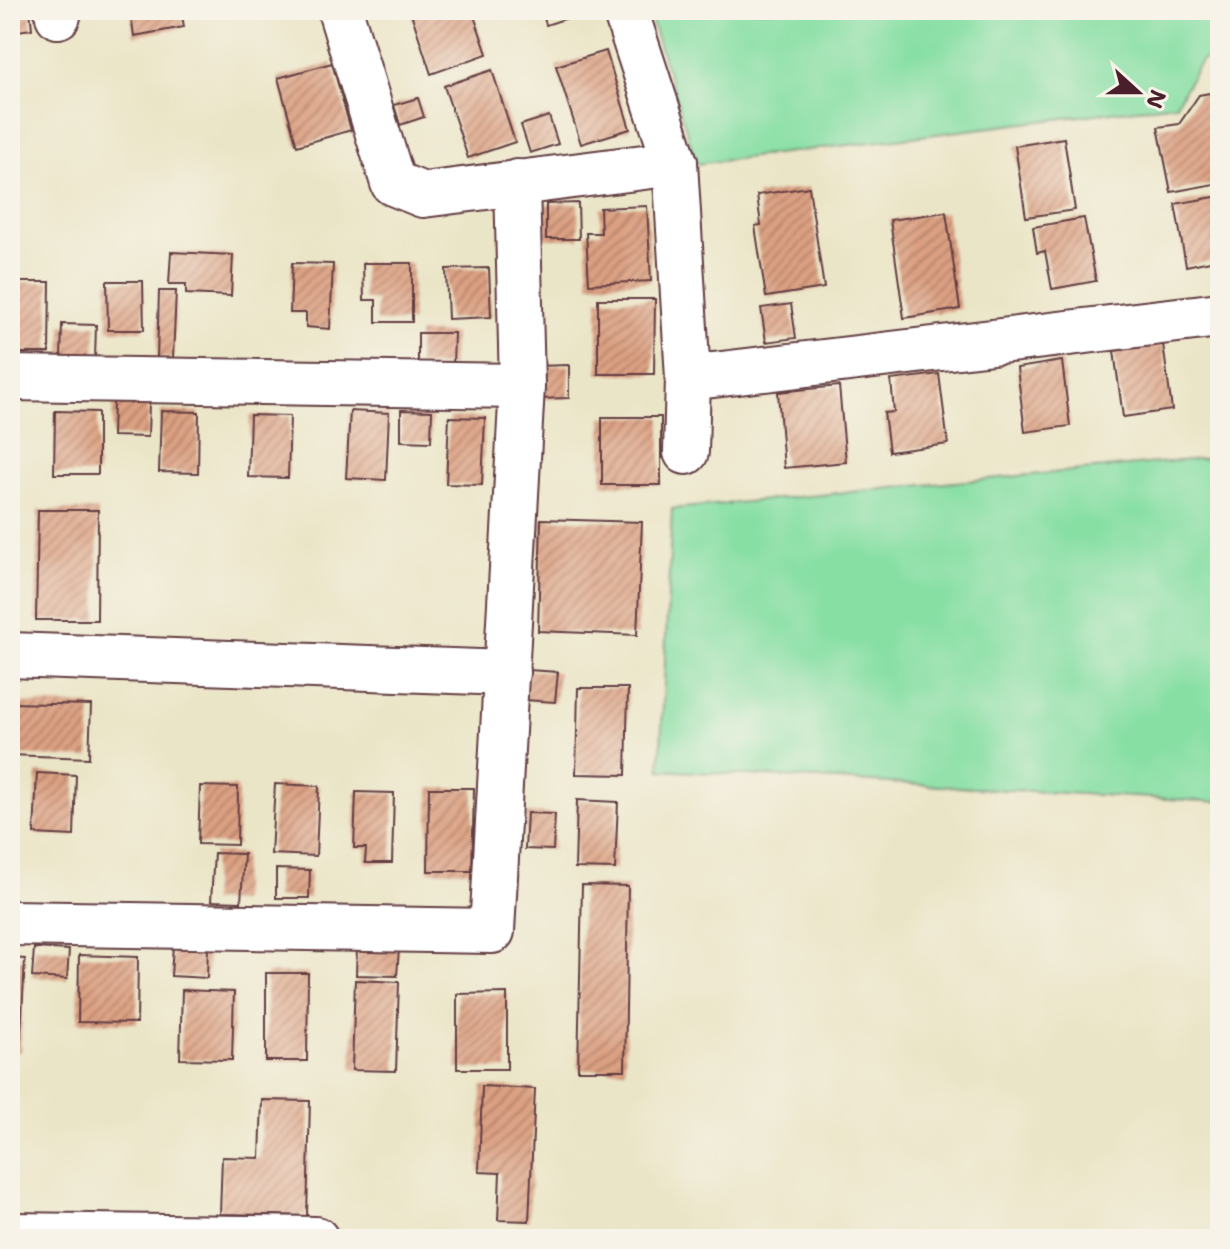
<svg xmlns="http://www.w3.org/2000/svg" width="1230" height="1249" viewBox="0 0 1230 1249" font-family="'Shantell Sans',sans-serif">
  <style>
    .grass { fill: #87dfa4; stroke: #687f68; stroke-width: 2 }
    .building { fill: url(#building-hatch) }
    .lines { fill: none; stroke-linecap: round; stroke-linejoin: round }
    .minor-casing { stroke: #623d42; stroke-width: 48 }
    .minor { stroke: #fff; stroke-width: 44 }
  </style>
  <defs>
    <pattern id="building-hatch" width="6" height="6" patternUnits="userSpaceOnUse" patternTransform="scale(2)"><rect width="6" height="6" fill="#dca082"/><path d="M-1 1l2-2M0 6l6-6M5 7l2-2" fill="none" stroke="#b4826b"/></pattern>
  </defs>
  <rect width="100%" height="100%" fill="#f7f3e8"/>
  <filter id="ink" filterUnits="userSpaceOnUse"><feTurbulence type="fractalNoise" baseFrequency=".0125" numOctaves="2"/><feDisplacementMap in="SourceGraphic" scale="16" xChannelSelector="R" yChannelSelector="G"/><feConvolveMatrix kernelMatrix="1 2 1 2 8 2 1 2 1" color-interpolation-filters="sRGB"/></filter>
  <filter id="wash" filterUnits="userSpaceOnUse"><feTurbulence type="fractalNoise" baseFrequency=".006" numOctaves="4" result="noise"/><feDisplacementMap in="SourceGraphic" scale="32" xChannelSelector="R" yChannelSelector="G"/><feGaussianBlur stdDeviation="1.8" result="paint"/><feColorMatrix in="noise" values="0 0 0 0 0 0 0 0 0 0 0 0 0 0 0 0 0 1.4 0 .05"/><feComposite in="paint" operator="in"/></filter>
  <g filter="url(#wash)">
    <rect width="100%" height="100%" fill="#ebe5c7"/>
    <g class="grass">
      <polygon points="648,10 1220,10 1220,53 1201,61 1176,104 697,164"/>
      <polygon points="1220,457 1220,802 660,770 672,509"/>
    </g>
    <g id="blocks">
      <g class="building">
        <polygon points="10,10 30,10 32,29 10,32"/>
        <polygon points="130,10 181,10 184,27 134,36"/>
        <polygon points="410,10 472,10 487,54 431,74"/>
        <polygon points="542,10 588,10 589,11 546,25"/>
        <polygon points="606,51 630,129 581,144 556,66"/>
        <polygon points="332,63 351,130 297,146 278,78"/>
        <polygon points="492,70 515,142 468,158 444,86"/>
        <polygon points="1210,93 1220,143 1220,183 1171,192 1158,127 1179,124 1199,95"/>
        <polygon points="418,98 424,117 400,125 394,105"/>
        <polygon points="549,116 558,144 530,153 521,125"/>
        <polygon points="1064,138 1075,210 1026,217 1015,146"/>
        <polygon points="809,187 824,288 766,297 755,226 761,225 757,195"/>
        <polygon points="1220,196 1220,259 1186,266 1175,204"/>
        <polygon points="578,203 579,239 546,239 546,204"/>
        <polygon points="647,206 651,281 589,284 586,233 601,233 600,208"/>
        <polygon points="946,212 960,309 904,318 890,220"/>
        <polygon points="1084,218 1096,281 1052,289 1045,251 1037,253 1033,227"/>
        <polygon points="171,252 233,255 231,296 186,294 186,284 169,284"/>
        <polygon points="292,263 333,264 330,329 306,327 306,313 290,313"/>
        <polygon points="363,263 412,263 412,322 376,322 376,300 364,300"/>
        <polygon points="489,268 491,317 448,319 446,269"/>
        <polygon points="107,281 143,281 144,330 108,330"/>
        <polygon points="10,282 50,282 49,353 10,353"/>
        <polygon points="159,291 176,291 173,358 157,358"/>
        <polygon points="598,299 655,299 654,374 598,374"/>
        <polygon points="791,304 796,338 766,342 761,308"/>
        <polygon points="62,324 96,325 95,359 61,358"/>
        <polygon points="418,333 454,333 453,366 418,366"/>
        <polygon points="1163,344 1172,410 1123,417 1114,351"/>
        <polygon points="1062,361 1070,426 1025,432 1017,368"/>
        <polygon points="569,365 569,398 535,399 535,366"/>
        <polygon points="939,374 948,444 889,452 884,413 894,412 891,380"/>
        <polygon points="839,386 846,462 784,468 778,392"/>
        <polygon points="113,401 149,402 148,437 112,436"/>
        <polygon points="401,410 432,411 431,442 401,441"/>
        <polygon points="55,411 98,412 98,474 54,474"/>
        <polygon points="161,411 199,412 198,473 159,472"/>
        <polygon points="350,411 389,413 386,480 346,478"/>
        <polygon points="250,415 290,416 288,478 248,477"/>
        <polygon points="449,417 485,418 482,485 446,484"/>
        <rect x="602" y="417" width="59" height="68"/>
        <polygon points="38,510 98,510 97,620 36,620"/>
        <polygon points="541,519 642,522 637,635 538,631"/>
        <polygon points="528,670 558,672 555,702 525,700"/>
        <polygon points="578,688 628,688 626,775 576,774"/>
        <polygon points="10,703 91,705 89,758 10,755"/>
        <polygon points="37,773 76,775 74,836 34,834"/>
        <polygon points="275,784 319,786 316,856 271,854"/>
        <polygon points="200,786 238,787 237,845 198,844"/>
        <polygon points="429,788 474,788 472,871 428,871"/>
        <polygon points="356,792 394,793 392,863 365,863 366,848 354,848"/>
        <polygon points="577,800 618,802 615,869 575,868"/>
        <polygon points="527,813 555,814 553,850 525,849"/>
        <polygon points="214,853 244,854 241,902 211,901"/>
        <polygon points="276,869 310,870 309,898 276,898"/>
        <polygon points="582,885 628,886 625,1070 578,1070"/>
        <polygon points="173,945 208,946 207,978 171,976"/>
        <polygon points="357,946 399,948 397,976 356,975"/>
        <polygon points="34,948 69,950 67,979 32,977"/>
        <polygon points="79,955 138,957 137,1023 78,1022"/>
        <polygon points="10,958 25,959 20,1052 10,1051"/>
        <polygon points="266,973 308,973 307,1061 266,1061"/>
        <polygon points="355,980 399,982 396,1071 352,1070"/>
        <polygon points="182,990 234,992 232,1060 180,1059"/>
        <polygon points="507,993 507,1069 457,1069 457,994"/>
        <polygon points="482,1086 535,1089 529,1221 498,1220 500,1173 479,1172"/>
        <polygon points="262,1100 310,1101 307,1216 220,1214 222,1157 260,1158"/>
      </g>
    </g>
  </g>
  <g filter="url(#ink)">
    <use href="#blocks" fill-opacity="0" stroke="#623d42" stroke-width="2"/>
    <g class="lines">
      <g class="minor-casing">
        <g id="minor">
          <polyline points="57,10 58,16"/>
          <polyline points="340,10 393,183 423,195 675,163 625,10"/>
          <polyline points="675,163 688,378 1220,315"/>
          <polyline points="10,378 522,386"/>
          <polyline points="686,452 688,378"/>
          <polyline points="10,655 507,673"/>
          <polyline points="10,923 492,931 522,386 517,182"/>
          <polyline points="10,1235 316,1239"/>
        </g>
      </g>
      <use href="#minor" class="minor"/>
    </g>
  </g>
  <rect width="1230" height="1249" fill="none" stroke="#f7f3e8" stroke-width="40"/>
  <g transform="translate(1138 92) rotate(111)" stroke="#f7f3e8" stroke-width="6" paint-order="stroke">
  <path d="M0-6L14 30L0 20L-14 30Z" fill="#4a1f2b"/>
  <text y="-12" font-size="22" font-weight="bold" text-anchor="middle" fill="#4a1f2b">N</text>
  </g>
</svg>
